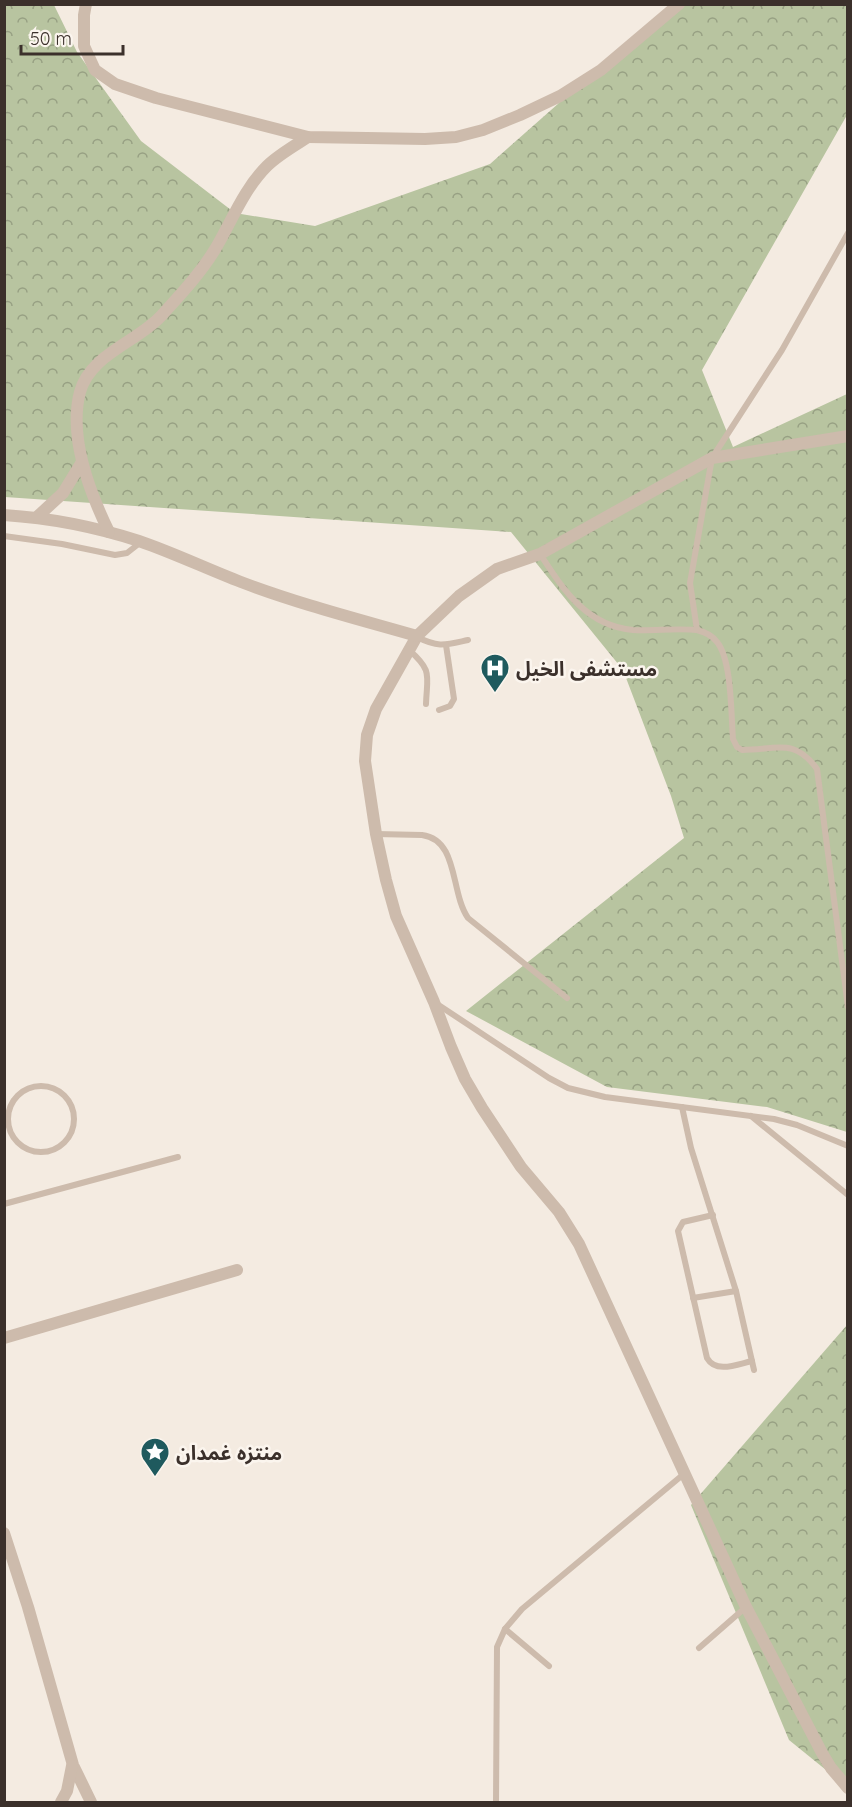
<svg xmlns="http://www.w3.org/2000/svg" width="852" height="1807" viewBox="0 0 852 1807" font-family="Quicksand,'Noto Sans Arabic',sans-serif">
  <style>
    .forest { fill: url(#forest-crowns) }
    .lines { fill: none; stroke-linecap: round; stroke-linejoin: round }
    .lane { stroke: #cdbbac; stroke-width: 6 }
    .street { stroke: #cdbbac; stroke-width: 12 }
    .labels { text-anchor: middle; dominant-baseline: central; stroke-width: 5; stroke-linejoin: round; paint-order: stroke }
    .poi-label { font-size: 20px; font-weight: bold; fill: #3b302b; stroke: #fbf5ee; text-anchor: start }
  </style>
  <defs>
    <pattern id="forest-crowns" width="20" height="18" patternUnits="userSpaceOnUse" patternTransform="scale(1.5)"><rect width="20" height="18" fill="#b8c4a0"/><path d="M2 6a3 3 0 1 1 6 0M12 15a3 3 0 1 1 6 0" fill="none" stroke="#97a083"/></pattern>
  </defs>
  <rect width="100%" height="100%" fill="#f4ebe1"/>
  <g class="forest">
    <polygon points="4,5 54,5 77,52 141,141 235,213 315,226 490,164 670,5 847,5 847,115 702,370 733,447 847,394 847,1132 767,1107 607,1087 466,1011 684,838 671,796 623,670 511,532 5,497"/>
    <polygon points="847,1325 847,1787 789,1740 691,1505"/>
  </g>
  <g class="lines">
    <g class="lane">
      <polyline points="4,536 62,544 115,555 127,553 141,542"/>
      <path d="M540,554C563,589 586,626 633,630C654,631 676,628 697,630C705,632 712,635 717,642C732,660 731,715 733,739L737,747L742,750C776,750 794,737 817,769L848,1007"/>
      <polyline points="697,630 690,583 712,458 782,350 848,233"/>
      <path d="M417,637C439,648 445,645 468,640"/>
      <path d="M409,650C433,671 427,675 426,704"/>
      <polyline points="439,710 450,706 454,699 446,645"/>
      <path d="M376,834L422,835C459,840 450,892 468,918L567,998"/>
      <polyline points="437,1004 549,1078 568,1088 605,1097 774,1119 797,1125 848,1146"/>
      <circle cx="41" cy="1119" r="33"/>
      <polyline points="682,1107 691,1148 736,1291 754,1370"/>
      <polyline points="751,1116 848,1195"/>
      <polyline points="4,1204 178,1157"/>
      <path d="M713,1215L683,1222L678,1231L707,1358C716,1374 738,1364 752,1361"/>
      <polyline points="693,1298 736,1291"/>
      <polyline points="505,1629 549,1666"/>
      <polyline points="699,1648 746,1607"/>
      <polyline points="496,1802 497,1647 505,1629 522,1609 685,1473"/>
    </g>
    <g class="street">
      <polyline points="86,4 84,15 84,46 95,70 115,84 156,98 308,137 425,139 456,137 483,130 520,115 560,96 601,70 679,4"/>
      <polyline points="848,436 712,458 540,554 497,569 459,596 417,636 376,709 367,735 365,761 376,834 386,880 396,916 434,1002 451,1047 465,1079 482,1108 521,1167 559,1212 579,1244 746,1607 822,1753 831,1768 848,1788"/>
      <path d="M4,515C50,518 96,527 139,541C174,553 207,569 241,582C299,604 358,619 417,636"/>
      <polyline points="37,517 63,493 82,462"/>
      <path d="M109,532C90,493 68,437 80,392C90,354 138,342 162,315C180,295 199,275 214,251C231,223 243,190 267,166C278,155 294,146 308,137"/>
      <polyline points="4,1338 237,1270"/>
      <polyline points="4,1533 28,1607 73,1765 91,1802"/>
      <polyline points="61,1802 67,1791 72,1766"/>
    </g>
  </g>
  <defs>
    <g id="hospital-pin" transform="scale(1.5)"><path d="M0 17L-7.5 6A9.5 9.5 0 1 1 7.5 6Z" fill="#1f5a5e" stroke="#fbf5ee"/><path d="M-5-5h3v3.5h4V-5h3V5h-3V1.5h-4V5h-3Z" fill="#fff"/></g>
    <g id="sight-pin" transform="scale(1.5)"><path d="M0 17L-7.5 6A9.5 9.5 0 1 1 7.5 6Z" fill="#1f5a5e" stroke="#fbf5ee"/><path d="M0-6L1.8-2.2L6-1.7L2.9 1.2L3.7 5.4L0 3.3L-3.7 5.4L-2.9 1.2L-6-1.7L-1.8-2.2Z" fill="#fff"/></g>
  </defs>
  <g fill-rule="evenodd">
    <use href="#hospital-pin" x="495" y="668"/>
    <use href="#sight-pin" x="155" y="1452"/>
  </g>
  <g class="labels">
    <g class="poi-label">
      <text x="516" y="668">مستشفى الخيل</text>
      <text x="176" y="1452">منتزه غمدان</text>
    </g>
  </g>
  <rect width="852" height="1807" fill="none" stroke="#3b302b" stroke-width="12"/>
  <path d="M21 45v9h102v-9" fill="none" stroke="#3b302b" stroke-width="3"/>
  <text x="30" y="45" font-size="18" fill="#3b302b" stroke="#fbf5ee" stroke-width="4.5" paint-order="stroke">50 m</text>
</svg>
